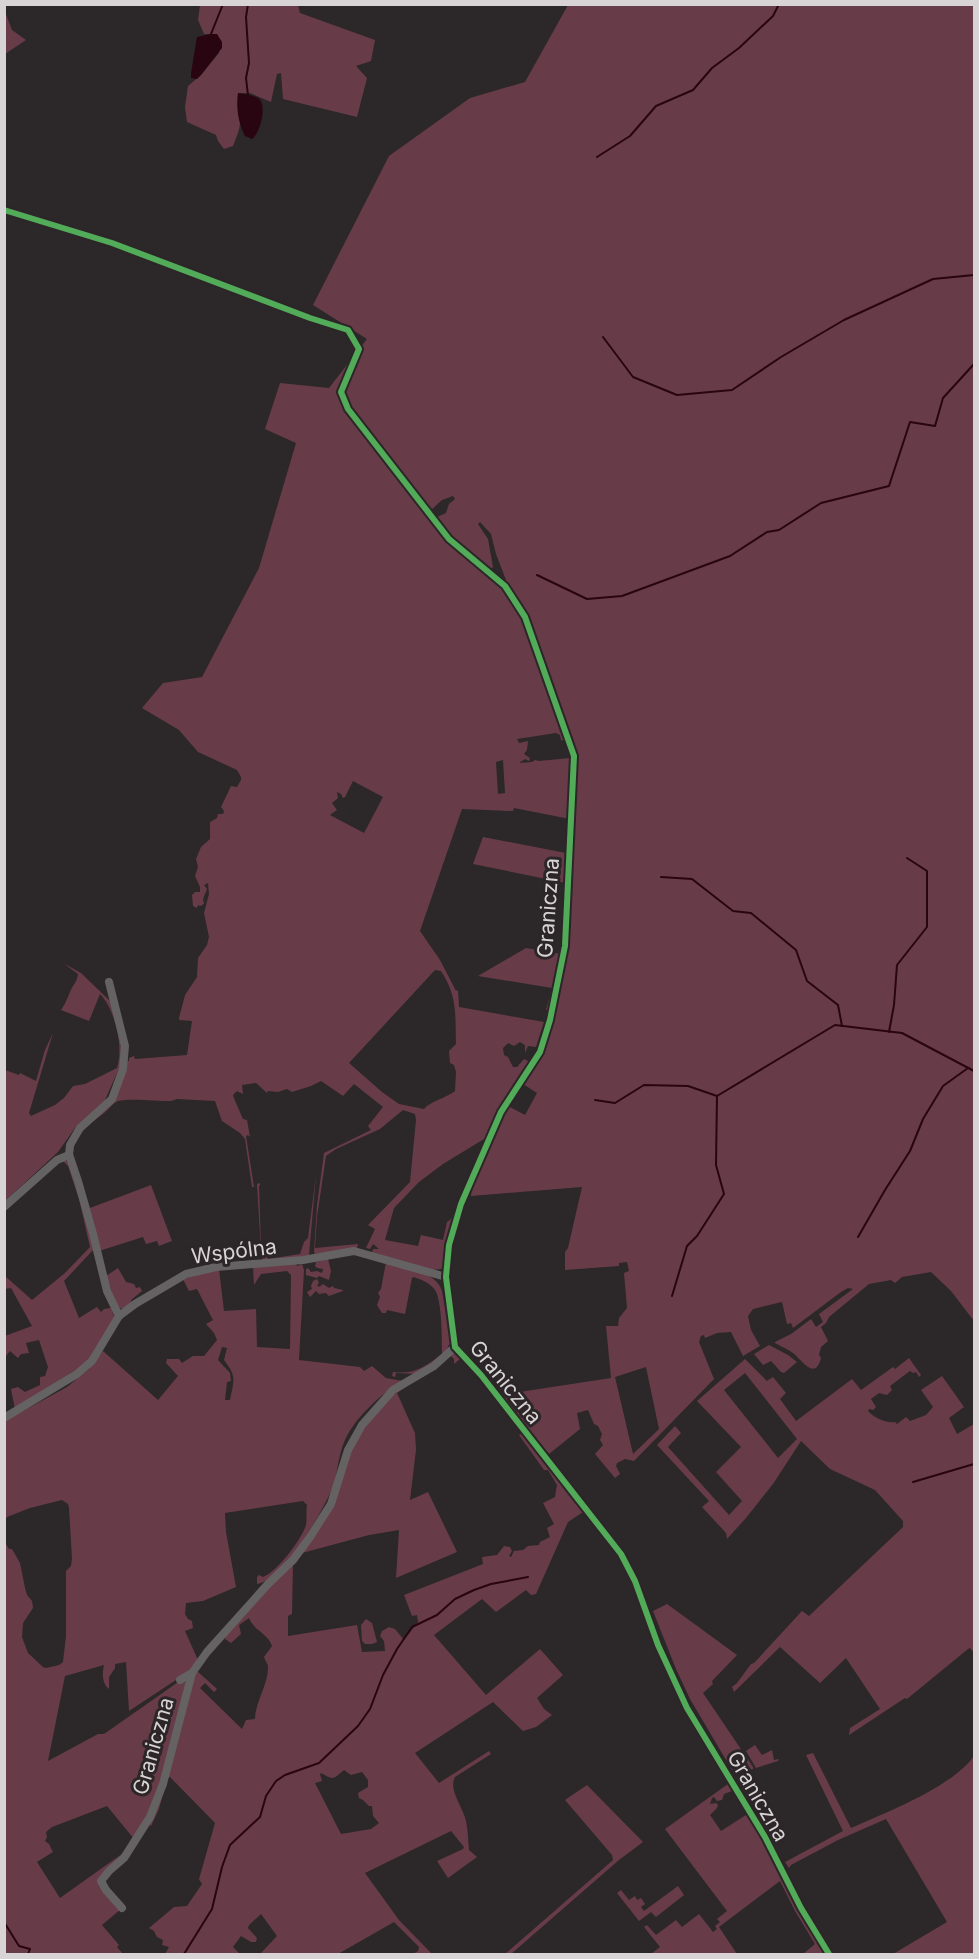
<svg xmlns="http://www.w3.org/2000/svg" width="979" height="1959" viewBox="0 0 979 1959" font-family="Inter,sans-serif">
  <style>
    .green { fill: #673c48; fill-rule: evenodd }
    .water { fill: #290411 }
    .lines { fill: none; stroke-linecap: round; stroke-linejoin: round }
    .stream { stroke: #290411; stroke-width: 2 }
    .minor { stroke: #646262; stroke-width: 8 }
    .cycleway-casing { stroke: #2d2628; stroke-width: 10 }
    .cycleway { stroke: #51ab58; stroke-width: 6 }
    .labels { text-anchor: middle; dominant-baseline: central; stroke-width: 6; stroke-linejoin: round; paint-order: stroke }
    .street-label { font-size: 21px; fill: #d8d4d5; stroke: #2d2628 }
  </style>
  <rect width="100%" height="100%" fill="#2c2729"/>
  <g class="green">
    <path d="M200,5H298L300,13L375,40L371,61L356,66L367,78L357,117L283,99L281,73L277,74L271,102L250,93H238C237,103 239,112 240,122C240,130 236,138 233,146L224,149L218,141L216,135L187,122L185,107L188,86L201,75L219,53L217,34H204L198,20Z"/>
    <path d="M568,5H974V1321L951,1291L931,1272L902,1277L895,1283L891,1280L869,1284L829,1317L826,1323L821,1327L828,1341L821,1347L819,1355L821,1358C815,1382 801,1359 793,1353C788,1349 780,1346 775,1343V1342L791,1334L811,1319L816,1327L823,1322L819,1314L853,1289L848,1288L841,1292L793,1328L791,1323L787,1324L782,1302L753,1309L748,1316L751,1330L760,1346L743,1356L731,1332L717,1333L705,1338L704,1335L701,1336L699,1342L714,1379L634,1461L625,1459L617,1463L616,1466L620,1474L615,1478L595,1454L603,1445L600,1440L602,1434L598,1426L594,1424L588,1410L577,1413L580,1429L549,1454L503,1397L506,1394L611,1378L606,1326H618L619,1318L627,1308L624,1273L629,1271L627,1262L619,1263V1266L565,1270V1252L568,1248L582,1187L471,1196C473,1168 494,1131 508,1106L525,1115L537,1093L523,1084L527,1081V1073L534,1067L540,1057L549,1035L569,936L576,757L571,743L561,740L560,735L556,733L517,739L519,743L528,741L527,750L524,754L530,758L529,761L525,759L519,763L532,762L535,760L539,761L570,758L572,763L570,819L514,808L513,811L462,809L420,931L440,960L456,991L458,990L459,1007L544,1022L536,1047L528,1046L525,1053V1045L520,1042L514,1046L508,1043L503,1048L504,1055L508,1057L513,1067H517L524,1059L528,1061L529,1066L513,1088L481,1153L453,1220L446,1264L441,1269L431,1270L372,1253L373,1249H379L373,1244L370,1249L366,1248L375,1229L368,1225L410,1182L416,1120L415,1114L403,1110L380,1129L336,1149L326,1156L317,1217L315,1248L358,1244L357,1248L315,1254L314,1252L317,1205L324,1153L371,1130L368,1126L383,1107L354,1084L343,1096L321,1081L311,1086L292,1092L287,1089L278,1092L268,1091L267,1093L256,1083L242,1085L243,1094L237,1091L233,1095C234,1099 241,1114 243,1119L247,1120L250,1137L248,1135L246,1136L254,1187H252L245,1139L240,1133L222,1121L215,1101L177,1099L171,1101C158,1101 129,1098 118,1101C113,1103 108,1110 104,1113C89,1125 75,1133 73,1153L90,1208L151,1185L172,1241L159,1246L157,1241L146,1244L143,1237L99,1251L72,1155C72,1126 97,1120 112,1101C120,1091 123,1074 126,1061H129V1058L134,1056L135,1059L187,1055L192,1021L179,1020V1018L185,995L197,977L198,958L207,945L209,937L204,913L209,894L208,883L204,885L207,889L203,899L204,904L200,906L198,905L197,908L193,906L192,895L195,892H200V887L195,876L198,867L196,859L201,847L210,839V822L217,818L218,814H223L224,811L221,807L231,786L237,787L241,780V777L237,770L198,752L179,730L142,708L163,683L202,677L259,568L296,443L265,429L280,383L329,388L367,339L313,305L389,156L470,98L525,82ZM453,496L455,499L449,504L446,513L437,517C442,535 475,557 489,570L493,567L488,539L478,524L480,522L491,534L496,554L511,593L508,594C482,569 444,545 428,513L442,500ZM503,760L505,793L498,794L496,762ZM353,781L383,797L364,833L330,815L337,810L332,803L338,798L337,792L341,794L343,798L345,797ZM435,970L441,971C458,997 455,1015 456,1044L449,1051L450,1063L454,1065L456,1072L455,1091C446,1098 429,1102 424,1109L399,1104L382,1092L349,1063ZM484,1139L451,1219L447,1222L443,1240L421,1235L418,1246L385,1240L394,1208L419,1182L443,1164ZM646,1367L659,1429L633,1454L615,1377Z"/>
    <polygon points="4,9 12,30 26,40 5,54"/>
    <polygon points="483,837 566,853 566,883 473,864"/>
    <polygon points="526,948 561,954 549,1011 546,1010 552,988 478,976"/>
    <path d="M63,963L81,973L110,1001L121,1045L122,1062L105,1100L75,1128L58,1152L5,1201V1070L19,1075L20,1073L36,1081L45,1050L53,1033L29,1113L31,1116L55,1105L64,1098L73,1086L85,1084L117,1068C124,1047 115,1009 100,994L89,1021L61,1010C65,1004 67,999 70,992C73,984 77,983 78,974Z"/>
    <polygon points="65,1160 70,1164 94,1249 64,1281 79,1318 97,1307 101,1312 104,1309 111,1308 115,1319 93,1356 82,1366 15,1409 11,1389 18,1387 25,1392 40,1385 40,1377 45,1376 48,1367 39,1340 26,1343 29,1353 21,1354 18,1358 10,1351 5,1357 5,1336 32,1326 11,1288 5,1289 5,1276 32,1300 65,1273 90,1247 79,1199 68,1166 64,1162 60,1162"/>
    <polygon points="316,1175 309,1255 285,1260 263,1260 261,1252 257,1184 260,1183 260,1185 259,1186 261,1246 268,1259 300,1254 304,1242 308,1238"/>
    <polygon points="328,1259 331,1271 329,1280 319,1276 317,1278 306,1275 306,1269 308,1268 311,1272 317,1271 322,1273 323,1269 317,1268 315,1266 316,1262"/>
    <path d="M386,1262C404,1268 436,1271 442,1291L451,1343L448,1346L447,1352L417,1374L396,1373L395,1377L392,1376L393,1372C414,1375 426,1366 442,1354C442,1340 442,1300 435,1290C430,1283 422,1280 414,1277L412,1278L405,1314L387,1310L386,1313H382L377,1305L380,1297L378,1293L381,1289Z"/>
    <path d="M296,1264L297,1266L302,1264L304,1270L299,1360L360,1367L364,1371L372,1366L386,1378L403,1381C382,1392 355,1418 345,1440C338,1455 338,1473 332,1489C322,1512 283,1581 257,1584V1577L259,1575L263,1577C277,1572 302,1539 306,1525C307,1518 306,1511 307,1505L303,1501L225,1513L226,1532L236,1587L203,1601L186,1603L185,1614L188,1619L192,1621L193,1628L185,1631L198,1660L191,1670L129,1711L126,1662L115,1664V1668L109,1677V1689C102,1684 102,1673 104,1665L65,1676L48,1761L98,1734H104L181,1680L188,1683L155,1800L134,1839L107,1806L52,1827L46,1832L47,1837L45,1841L49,1844L53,1852L37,1862L60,1898L126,1851L100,1879L121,1909L102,1925L119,1945L117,1947L123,1954H5V1544H6L9,1549H12L20,1563L25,1588L27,1595L32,1601L33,1608L23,1623L22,1637L28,1653L43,1667L46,1668L59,1665L63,1662L66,1636V1571L71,1566L72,1559L69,1508L68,1504L62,1500L30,1508L7,1517L5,1520V1421L67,1387L89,1369L103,1351L158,1400L178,1376L166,1363L167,1359H179L182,1363L193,1356H204L217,1340L214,1333L206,1324L213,1320L197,1289L189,1291L183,1279L180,1280L219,1269L224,1311L256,1309L257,1347L290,1349L291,1275L287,1271L261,1274L254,1285L253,1267ZM222,1347L227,1348L224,1360C237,1377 234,1379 230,1400H225L227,1382L231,1381L230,1373L218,1360Z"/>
    <path d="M118,1268L126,1282L134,1284L136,1288L140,1287L142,1291L131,1300V1302C127,1306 123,1310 117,1308L106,1276Z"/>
    <polygon points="317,1279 319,1283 317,1285 319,1287 323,1284 329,1288 333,1286 334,1288 343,1290 343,1291 329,1296 326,1293 319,1294 316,1291 310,1297 307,1292 312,1289 311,1286 313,1281"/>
    <polygon points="769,1345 788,1355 797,1362 784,1373 781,1372 771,1361 763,1365 754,1354"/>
    <path d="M455,1353L460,1359L454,1364V1359L451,1356L397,1393L415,1433L416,1450L410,1500L428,1492L457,1552L396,1578L399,1530L369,1535L302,1553L293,1564L292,1614L288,1616V1636L357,1625L362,1652L385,1651L384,1641L380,1636L382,1631L389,1627L395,1629L404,1640L418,1622L417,1615L412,1616L404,1595L483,1564L482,1557L497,1555L504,1546L510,1547L512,1551L509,1556L511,1557L514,1551L523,1550L528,1546L539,1545L540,1542L550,1537L547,1528L554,1524L543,1503L555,1497L557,1485L548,1470H544L519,1435L524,1432L586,1510L568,1522L536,1594L531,1595L526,1590L496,1612L482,1599L434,1635L486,1695L540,1649L563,1675L537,1698L544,1709L552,1715L536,1727L523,1731L493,1702L415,1753L439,1783L489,1751L491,1754L455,1777C448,1790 463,1807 466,1821C468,1831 468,1840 469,1850L477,1857L448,1878L437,1861L463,1849L464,1847L451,1831L365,1873L399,1920L432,1954H413L418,1951L419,1947L394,1922L338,1954H260L277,1936L261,1914L249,1925L248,1928L257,1938L256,1942H251L241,1936L233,1947L240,1954H165L169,1947L162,1945L163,1940L157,1937L154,1931L149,1928L174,1907L187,1906L202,1884L199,1879L215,1823L170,1777L167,1778L159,1809L151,1826L149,1824L196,1670L217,1689L214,1692L205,1683L200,1688L242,1729L246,1720L255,1719C255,1702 269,1683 268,1666C267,1663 265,1660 264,1657L272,1646C268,1633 254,1631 249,1618L239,1625L241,1634L231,1643L225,1639L226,1634C263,1594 302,1554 330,1506C340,1489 340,1467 349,1450C371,1404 411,1381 452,1354ZM344,1770L351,1775L362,1772L368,1780V1787L358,1793L359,1798L363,1800L369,1806H372L373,1816L379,1823L371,1829L341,1834L315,1783L322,1781L320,1774L321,1773C334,1780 332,1780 344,1770Z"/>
    <path d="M909,1358L921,1375L919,1377L916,1372L913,1373L910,1371L890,1386L892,1390L887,1395L879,1393L871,1399L876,1407L873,1410L869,1409L868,1411C873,1417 887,1424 895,1422L897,1424L906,1417L910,1421L926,1415L933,1407L921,1390L942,1376L964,1407L949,1418L957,1434L974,1424V1653L970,1648L968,1649L907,1699L905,1698L849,1735L850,1728L880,1709L846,1658L820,1683L780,1647L734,1692L732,1687L737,1683L751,1664L754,1663L802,1611L809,1616L903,1527V1521L875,1490L830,1469L801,1441L773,1484L746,1518L727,1539L726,1533L702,1507L709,1501L657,1445L675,1426L681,1433L668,1447L729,1515L742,1501L716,1472L741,1447L697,1401L745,1359L767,1381L773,1377L786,1393L780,1399L796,1421L852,1379L861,1390L893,1367L895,1369ZM745,1373L797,1439L778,1458L724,1390Z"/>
    <polygon points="667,1604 737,1655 712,1681 713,1684 703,1693 753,1767 753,1769 735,1775 690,1699 676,1669 653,1611"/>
    <polygon points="366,1619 372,1623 377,1642 372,1644 365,1644 362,1641 361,1625"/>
    <polygon points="755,1745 762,1755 772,1750 774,1760 779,1759 778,1761 756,1768 746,1751"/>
    <path d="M813,1753L851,1828C887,1812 952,1787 974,1756V1954H893L947,1922L886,1819L838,1840L791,1865L789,1868L785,1862L843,1831L806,1755Z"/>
    <polygon points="728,1784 733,1788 732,1791 724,1794 722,1800 717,1801 714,1797 712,1798 710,1804 716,1803 718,1805 717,1808 710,1815 721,1831 749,1813 827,1954 803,1954 815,1944 795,1911 780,1881 719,1927 737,1954 651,1954 660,1947 644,1927 647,1925 656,1935 676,1920 682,1927 699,1914 713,1932 717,1929 715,1926 720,1922 717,1919 727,1911 665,1829"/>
    <polygon points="587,1785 643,1842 619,1860 511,1954 505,1954 613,1860 612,1855 565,1800"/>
    <polygon points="678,1886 684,1895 656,1917 651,1912 639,1921 617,1893 621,1890 629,1900 635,1896 637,1900 641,1898 645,1904 641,1907 644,1911"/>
  </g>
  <g class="water">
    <polygon points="211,34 217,34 222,42 222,48 201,75 197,79 191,78 191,73 197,37"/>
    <path d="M238,93C244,94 253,95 258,98C268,104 260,134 252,139L245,136C238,122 236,108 238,93Z"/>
  </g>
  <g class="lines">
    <g class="stream">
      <polyline points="211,34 223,4"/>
      <polyline points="248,95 246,78 249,63 246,17 248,4"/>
      <polyline points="597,157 630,136 656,106 693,90 712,68 739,48 773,16 779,4"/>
      <polyline points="603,337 633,377 677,395 732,390 781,357 844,320 933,279 974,275"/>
      <polyline points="537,575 587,599 622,596 730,556 767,532 779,530 821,503 889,486 910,422 935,426 943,398 974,364"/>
      <polyline points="661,877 692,879 733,911 751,913 796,950 807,981 838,1005 842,1026"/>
      <polyline points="889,1032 894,1005 897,965 927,927 927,871 907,858"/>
      <polyline points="595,1100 615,1103 644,1085 688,1086 717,1096"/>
      <polyline points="858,1237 885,1190 910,1151 923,1119 943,1086 968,1068"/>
      <polyline points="672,1296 687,1246 697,1236 724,1194 716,1165 717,1096 835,1025 902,1033 974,1071"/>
      <polyline points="913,1482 974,1464"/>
      <polyline points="4,1922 19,1946 30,1949 28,1954"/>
      <polyline points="184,1954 212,1909 222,1867 230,1845 260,1817 266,1796 276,1781 285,1775 319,1763 358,1726 370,1709 383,1675 397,1649 412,1627 437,1615 455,1599 474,1590 491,1584 528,1577"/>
    </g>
    <g class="minor">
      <polyline points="4,210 112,243 310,318 348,330 359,349 341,392 348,409 449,539 505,586 525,617 574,756 565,946 550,1020 540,1052 501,1112 461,1204 449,1245 446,1277 455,1347 481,1375 621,1554 635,1581 658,1645 687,1708 765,1837 801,1908 829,1954"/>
      <polyline points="109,982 125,1046 123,1069 112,1099 80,1128 70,1145 69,1155 78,1181 93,1234 107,1291 119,1316"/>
      <polyline points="4,1207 57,1160 69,1155"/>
      <polyline points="4,1418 77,1374 92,1361 119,1316 135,1304 186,1274 216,1267 303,1260 354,1251 446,1277"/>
      <polyline points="180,1680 192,1673"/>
      <polyline points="122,1908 106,1890 101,1881 109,1871 124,1858 150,1817 163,1784 192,1673 207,1652 268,1584 293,1560 310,1537 331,1504 348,1450 362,1425 393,1390 434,1366 455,1347"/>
    </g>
    <g class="cycleway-casing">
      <polyline id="cycleway" points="4,210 112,243 310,318 348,330 359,349 341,392 348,409 449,539 505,586 525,617 574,756 565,946 550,1020 540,1052 501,1112 461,1204 449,1245 446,1277 455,1347 481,1375 621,1554 635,1581 658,1645 687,1708 765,1837 801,1908 829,1954"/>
    </g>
    <use href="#cycleway" class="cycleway"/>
  </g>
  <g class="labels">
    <g class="street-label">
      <text transform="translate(548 908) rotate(-86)">Graniczna</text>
      <text transform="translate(234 1251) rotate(-7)">Wspólna</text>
      <text transform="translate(506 1382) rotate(51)">Graniczna</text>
      <text transform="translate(153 1746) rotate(-74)">Graniczna</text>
      <text transform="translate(758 1796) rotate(60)">Graniczna</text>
    </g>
  </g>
  <rect width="979" height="1959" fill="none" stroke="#d8d4d5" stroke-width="12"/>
</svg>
